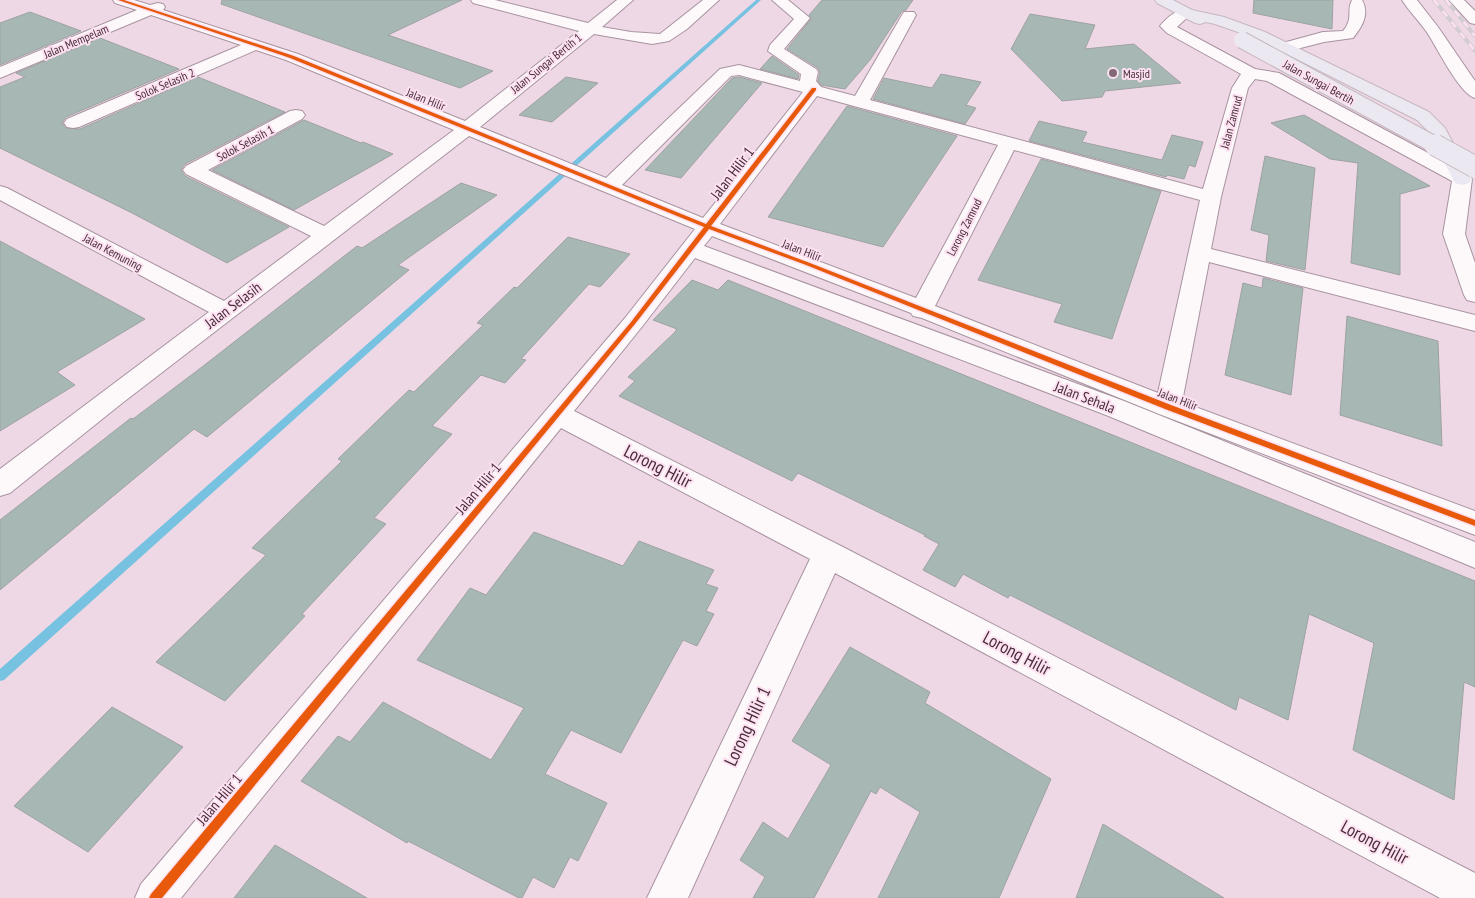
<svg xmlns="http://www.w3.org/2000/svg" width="1475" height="898" viewBox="0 0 1475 898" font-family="'PT Sans Narrow',sans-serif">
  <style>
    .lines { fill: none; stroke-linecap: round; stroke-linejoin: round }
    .stream { fill: #77c2e0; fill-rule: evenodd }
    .building { fill: #a7b8b4; stroke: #9ea2a2 }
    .minor-casing { stroke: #a893a0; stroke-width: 2 }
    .major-casing { stroke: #c6b7c0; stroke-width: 2 }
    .minor { fill: #fdf9fb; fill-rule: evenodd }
    .major { fill: #ece8f2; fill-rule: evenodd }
    .rail-casing { stroke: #d3ccd0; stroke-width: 4 }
    .rail { stroke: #fde1f1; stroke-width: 2.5; stroke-dasharray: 7; stroke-linecap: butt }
    .major-bridge-far1-casing { stroke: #c6b7c0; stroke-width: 18; stroke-linecap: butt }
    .major-bridge-casing { stroke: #c6b7c0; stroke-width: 23; stroke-linecap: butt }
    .major-bridge-far1 { stroke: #ece8f2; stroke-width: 16 }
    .major-bridge { stroke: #ece8f2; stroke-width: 21 }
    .cycleway-casing { stroke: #fde1f1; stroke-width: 3 }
    .cycleway { fill: #e8590c; fill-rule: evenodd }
    .poi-dot { fill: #826978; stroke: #fde1f1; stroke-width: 2 }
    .labels { text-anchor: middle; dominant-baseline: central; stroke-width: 4; stroke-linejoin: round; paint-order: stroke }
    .far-street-label { font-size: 12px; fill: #472d3c; stroke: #fde1f1 }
    .far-poi-label { font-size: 12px; fill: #472d3c; stroke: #fde1f1; text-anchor: start }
    .street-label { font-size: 15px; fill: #472d3c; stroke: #fde1f1 }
    .near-street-label { font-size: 18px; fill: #472d3c; stroke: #fde1f1 }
  </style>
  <rect width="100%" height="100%" fill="#efd8e6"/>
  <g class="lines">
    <polygon class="stream" points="756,0 761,0 4,680 0,681 0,669"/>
  </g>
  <g class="building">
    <polygon points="222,0 462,0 388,35 493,71 460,88 221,4"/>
    <polygon points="822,0 913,0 906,10 902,11 870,60 845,89 821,85 818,81 820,72 818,68 787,49 811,19 809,15"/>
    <polygon points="1254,0 1333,0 1332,29 1253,13"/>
    <polygon points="30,12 81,31 0,65 0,23"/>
    <polygon points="1030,14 1095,25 1085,49 1134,44 1181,83 1105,91 1102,97 1062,101 1011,49"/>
    <polygon points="100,38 179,69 66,117 62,123 66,128 80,129 198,77 285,112 185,164 181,170 185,176 289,227 227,263 132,213 0,148 0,87 25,77 16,73"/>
    <polygon points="772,56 799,75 798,79 760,69"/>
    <polygon points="941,74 981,82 966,105 976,108 965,124 873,99 884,78 932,88"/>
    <polygon points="566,77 598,83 552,122 519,115"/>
    <polygon points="739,77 762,83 681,178 645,170 732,78"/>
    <polygon points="847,106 957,136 883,247 768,217"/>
    <polygon points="1304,115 1430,186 1400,194 1400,275 1351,263 1357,177 1359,178 1357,177 1358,163 1330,159 1271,123"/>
    <polygon points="304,120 361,143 363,142 393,154 294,210 212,170"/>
    <polygon points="1039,121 1087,132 1082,142 1162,160 1172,135 1203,142 1195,167 1189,165 1184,179 1167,175 1166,177 1029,141"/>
    <polygon points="1265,156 1315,168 1305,270 1266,261 1269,235 1251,230"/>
    <polygon points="1041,159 1161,191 1112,339 1054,322 1062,304 978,280"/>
    <polygon points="461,183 497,195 398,265 409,270 207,437 194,429 0,590 0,520 131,418 133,419 202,367 357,246 362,248"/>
    <polygon points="568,237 630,254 600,287 589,284 521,359 526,360 505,383 481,375 432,426 452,434 374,518 386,524 302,614 305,616 225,701 156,662 266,555 252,548 342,461 338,459 409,390 414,392 483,325 477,323 514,287 517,288"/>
    <polygon points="0,241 145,319 57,372 75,385 0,431"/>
    <polygon points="1263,278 1303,288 1291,395 1225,375 1243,283 1262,288"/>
    <polygon points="692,280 718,290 728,280 1475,581 1475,687 1464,682 1454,800 1353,750 1374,643 1309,614 1288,720 1239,697 1236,710 1010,595 1008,598 963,574 955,587 923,570 939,544 924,536 925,535 798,473 792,481 619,396 635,381 628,377 676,331 675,331 677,329 653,320"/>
    <polygon points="1347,316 1438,341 1442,446 1340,415"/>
    <polygon points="534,532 623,566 639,541 714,570 706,584 718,588 706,611 714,614 697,646 683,640 621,753 571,730 545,774 607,803 578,861 570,857 554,888 533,877 522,898 519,898 408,841 407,843 301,781 338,736 350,742 383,702 491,760 524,708 417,660 470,588 486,595"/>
    <polygon points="850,647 930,692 925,703 1051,779 999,898 878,898 920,812 880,787 876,794 871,791 814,898 753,898 765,877 740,860 763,822 788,839 831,765 792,741"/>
    <polygon points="112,707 183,747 88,852 14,806"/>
    <polygon points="1103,824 1155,856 1224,898 1076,898"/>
    <polygon points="275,845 367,898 234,898"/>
  </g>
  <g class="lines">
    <g class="minor-casing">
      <g id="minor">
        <path d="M113,0H134L150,5L158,3L163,4L165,7L163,10L298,54L465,121L579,31L473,3L471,0H495L588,23L617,0H633L602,27L631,32L660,34L703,0H719L687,29L669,41L652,44L594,34L480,127L606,178L720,69L739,65L800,81L801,74L768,51L770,45L794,19L772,0H788L810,18L784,49L816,69L818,72L816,81L821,87L855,96L902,15L904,12H914L916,15L870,100L1203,189L1232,88L1241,74L1167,33L1160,26C1167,17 1179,7 1190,10L1192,13L1177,27L1255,69L1279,73L1469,175L1472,179L1465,234L1475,263V302L1467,300L1464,295L1443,234L1452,181L1267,81L1255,79L1248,88L1221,197L1211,249L1475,315V331L1209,262L1182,402L1475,511V535L1159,414L922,318L913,316L911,313L712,236L704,246L1124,401L1475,542V568L1106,415L695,258L641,328L574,411L839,545L1475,873V898H1440L835,573L688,898H647L810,559L561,428L181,898H135L141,884L625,318L695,229L469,136L121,404L10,493L0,496V469L209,312L0,200V186L7,188L224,301L311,236L186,174L183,170L186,166L290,111L296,110L302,111L305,115L302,119L208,170L324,226L454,130L286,60L256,50L79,127L73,128L67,127L64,123L67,119L241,45L151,15L0,78V67L137,10L115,3ZM739,75L803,92L703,218L622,185L731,76ZM817,96L998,145L916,298L720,224ZM1014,150L1200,200L1158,393L935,306Z"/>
        <path d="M1352,0H1362C1370,14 1362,27 1353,38L1324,42L1285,52L1279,50L1277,47L1279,44L1323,32L1343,31C1354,18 1346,12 1352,0Z"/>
        <path d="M1402,0H1417L1438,27L1475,81V98C1459,94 1436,45 1426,31C1418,20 1409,11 1402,0Z"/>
        <polygon points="1449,0 1464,0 1475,11 1475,24 1470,23"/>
      </g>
    </g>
    <g class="major-casing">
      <polygon id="major" points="1155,0 1173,0 1192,10 1224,17 1265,32 1429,112 1445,128 1472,179 1469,183 1462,185 1455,183 1428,131 1417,120 1255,38 1215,24 1206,22 1200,24 1195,23 1157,3"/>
    </g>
    <use href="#minor" class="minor"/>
    <use href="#major" class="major"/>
    <g class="rail-casing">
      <g id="rail">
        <polyline points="1434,0 1475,51"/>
        <polyline points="1446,0 1475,36"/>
      </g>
    </g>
    <use href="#rail" class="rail"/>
    <g class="major-bridge-far1-casing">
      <polyline id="major-bridge-far1" points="1242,40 1437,146"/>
    </g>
    <g class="major-bridge-casing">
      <polyline id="major-bridge" points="1435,145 1475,167"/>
    </g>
    <use href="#major-bridge-far1" class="major-bridge-far1"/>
    <use href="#major-bridge" class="major-bridge"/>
    <g class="cycleway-casing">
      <polygon id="cycleway" points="118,0 124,0 294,56 706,224 812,88 816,88 816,90 711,226 810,263 1171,405 1475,520 1475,526 1165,409 806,265 709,229 635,324 162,898 149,898 151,894 631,322 704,227 290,58"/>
    </g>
    <use href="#cycleway" class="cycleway"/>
  </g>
  <circle class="poi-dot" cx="1113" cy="73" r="5"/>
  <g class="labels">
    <g class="far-street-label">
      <text transform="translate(76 41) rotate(-23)">Jalan Mempelam</text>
      <text transform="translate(546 63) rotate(-39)">Jalan Sungai Bertih 1</text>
      <text transform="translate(1319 82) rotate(29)">Jalan Sungai Bertih</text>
      <text transform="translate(165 84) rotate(-23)">Solok Selasih 2</text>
      <text transform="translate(426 99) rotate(22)">Jalan Hilir</text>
      <text transform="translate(1231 122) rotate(-75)">Jalan Zamrud</text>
      <text transform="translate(245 143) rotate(-28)">Solok Selasih 1</text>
      <text transform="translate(964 227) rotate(-63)">Lorong Zamrud</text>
      <text transform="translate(802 250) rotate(21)">Jalan Hilir</text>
      <text transform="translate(113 252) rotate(28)">Jalan Kemuning</text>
      <text transform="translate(1178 399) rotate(21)">Jalan Hilir</text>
    </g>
    <g class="far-poi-label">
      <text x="1123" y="73">Masjid</text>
    </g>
    <g class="street-label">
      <text transform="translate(732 173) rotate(-53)">Jalan Hilir 1</text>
      <text transform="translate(233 305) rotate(-37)">Jalan Selasih</text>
      <text transform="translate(1085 397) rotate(21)">Jalan Sehala</text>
      <text transform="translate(478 488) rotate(-50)">Jalan Hilir 1</text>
      <text transform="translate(219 799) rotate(-50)">Jalan Hilir 1</text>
    </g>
    <g class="near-street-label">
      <text transform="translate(658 466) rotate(27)">Lorong Hilir</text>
      <text transform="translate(1017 653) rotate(28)">Lorong Hilir</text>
      <text transform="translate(747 726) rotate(-65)">Lorong Hilir 1</text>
      <text transform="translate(1375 842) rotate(28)">Lorong Hilir</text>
    </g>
  </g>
</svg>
